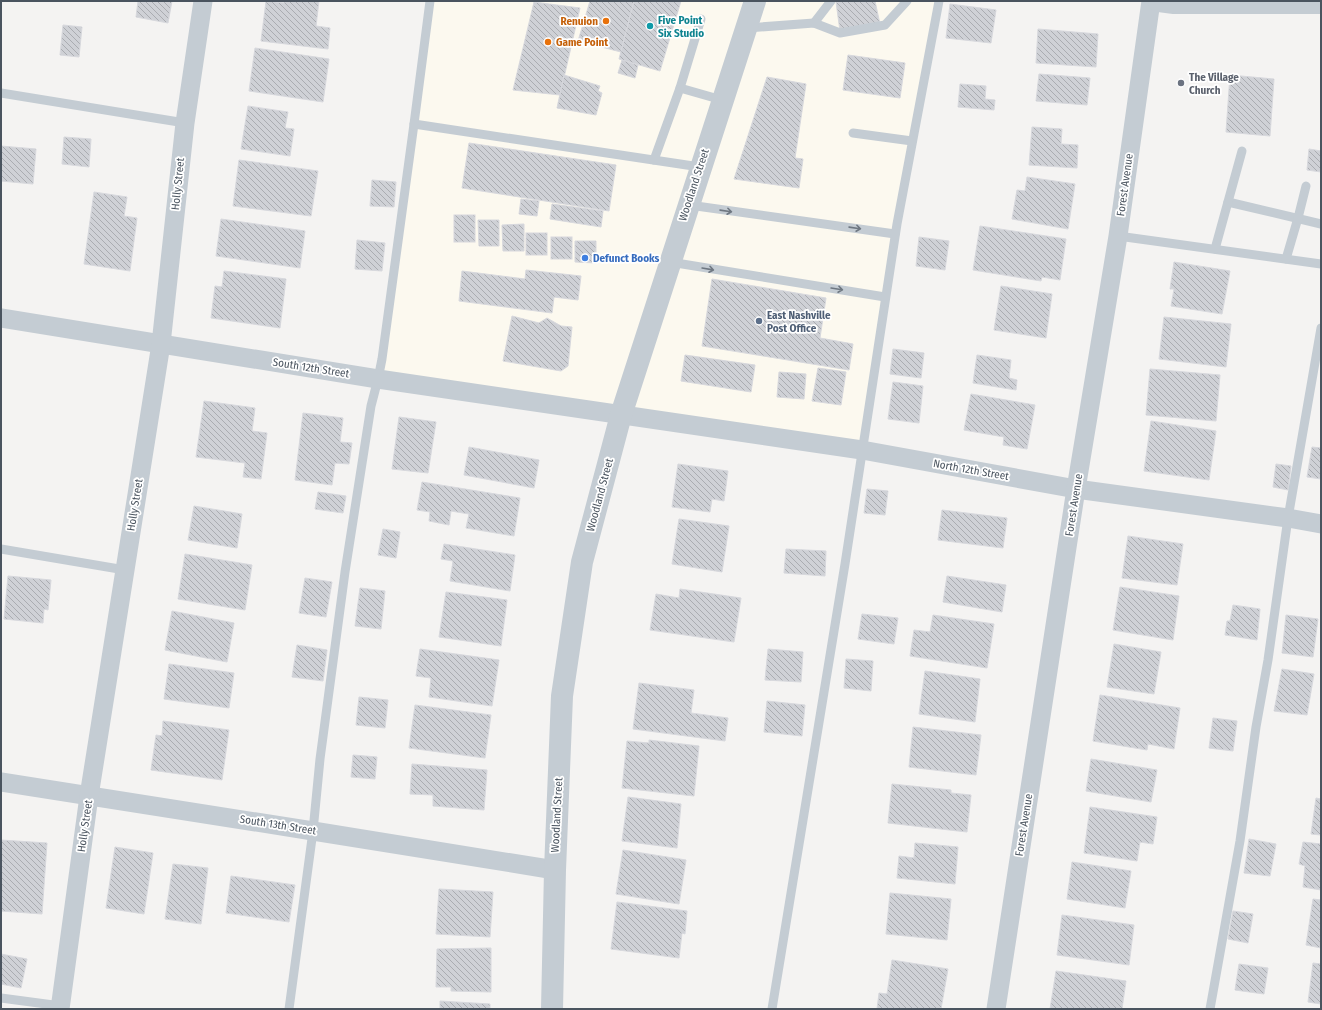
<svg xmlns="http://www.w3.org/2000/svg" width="1322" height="1010" viewBox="0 0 1322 1010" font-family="'Fira Sans Condensed',sans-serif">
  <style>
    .commercial { fill: #fcf9ef }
    .building { fill: url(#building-back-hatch); stroke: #d7d8dd }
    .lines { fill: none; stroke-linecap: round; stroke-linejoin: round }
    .service { stroke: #c4ccd3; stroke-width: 9 }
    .minor { stroke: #c4ccd3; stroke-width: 19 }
    .tertiary { stroke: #c4ccd3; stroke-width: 22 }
    .oneway { stroke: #6f7882 }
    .food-dot { fill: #e8710a; stroke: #fff; stroke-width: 1.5 }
    .culture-dot { fill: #0f9aa8; stroke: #fff; stroke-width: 1.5 }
    .worship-dot { fill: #6b7280; stroke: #fff; stroke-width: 1.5 }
    .shop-dot { fill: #3f7fe0; stroke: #fff; stroke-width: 1.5 }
    .service-dot { fill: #5c6f8a; stroke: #fff; stroke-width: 1.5 }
    .labels { text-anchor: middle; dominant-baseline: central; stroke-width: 3.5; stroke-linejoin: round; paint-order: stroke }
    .culture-label { font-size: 11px; font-weight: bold; fill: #0d838f; stroke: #fff; text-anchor: start }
    .food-label { font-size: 11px; font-weight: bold; fill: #c56008; stroke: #fff; text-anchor: end }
    .worship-label { font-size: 11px; font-weight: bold; fill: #5b616d; stroke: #fff; text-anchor: start }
    .street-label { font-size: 11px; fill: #4a545f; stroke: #fff }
    .shop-label { font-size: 11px; font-weight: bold; fill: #366cbe; stroke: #fff; text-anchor: start }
    .service-label { font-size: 11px; font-weight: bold; fill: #4e5e75; stroke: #fff; text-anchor: start }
  </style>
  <defs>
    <pattern id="building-back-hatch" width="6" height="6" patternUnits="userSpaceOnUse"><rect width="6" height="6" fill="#cfd1d6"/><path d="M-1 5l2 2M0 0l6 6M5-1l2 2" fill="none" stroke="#aaacb1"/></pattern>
  </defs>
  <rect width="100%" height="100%" fill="#f4f3f2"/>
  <polygon class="commercial" points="430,1 939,1 862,450 378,379"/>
  <g class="building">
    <polygon points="138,1 172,1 168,23 136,17"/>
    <polygon points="266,1 284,3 284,1 319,1 316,26 330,28 328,49 261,41"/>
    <polygon points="590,1 634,1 621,52 578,41"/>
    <polygon points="634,1 681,1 660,71 619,59"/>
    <polygon points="844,1 875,1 880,24 840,31 836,2"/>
    <polygon points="534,2 580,8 560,95 513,90"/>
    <polygon points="950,4 996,10 991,43 946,38"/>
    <polygon points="63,25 82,27 79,57 60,55"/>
    <polygon points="1038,29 1098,34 1096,67 1036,63"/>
    <polygon points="255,48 329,59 323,102 249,91"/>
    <polygon points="848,55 905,63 900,98 843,90"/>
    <polygon points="622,60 638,65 635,78 618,73"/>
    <polygon points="1039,74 1090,78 1087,105 1036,101"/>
    <polygon points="564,75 600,86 598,91 602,93 596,115 557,108"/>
    <polygon points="1230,75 1274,79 1270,136 1226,132"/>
    <polygon points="767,77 806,84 795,158 803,159 799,188 734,179"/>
    <polygon points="960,84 986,86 985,99 995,100 994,110 958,107"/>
    <polygon points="248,106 288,112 285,128 294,129 290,156 241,149"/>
    <polygon points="1032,127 1062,129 1061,144 1078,145 1077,168 1029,165"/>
    <polygon points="64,137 91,139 89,167 62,164"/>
    <polygon points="469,143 616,165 609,211 462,188"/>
    <polygon points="1,146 36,149 33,184 1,181"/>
    <polygon points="1309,149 1321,151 1321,172 1307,170"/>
    <polygon points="239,160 318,171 311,216 233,206"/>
    <polygon points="1027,177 1075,184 1068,229 1012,219 1017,190 1025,191"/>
    <polygon points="372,180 396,182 394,207 370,206"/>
    <polygon points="94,192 127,197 124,216 137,218 130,271 84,264"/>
    <polygon points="521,199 539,201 537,216 519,214"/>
    <polygon points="552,204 603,211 601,227 550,219"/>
    <rect x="454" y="215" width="21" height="27"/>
    <polygon points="221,219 305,231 300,268 216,256"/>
    <polygon points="478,220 499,220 499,246 479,246"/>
    <polygon points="524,224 524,251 503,251 502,225"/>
    <polygon points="980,226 1066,239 1060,280 1042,277 1041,281 973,270"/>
    <rect x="526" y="233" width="21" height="22"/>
    <rect x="551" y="237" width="21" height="22"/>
    <polygon points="919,237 949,241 945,270 916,266"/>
    <polygon points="357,240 385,243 382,271 355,269"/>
    <polygon points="575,241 596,241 596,263 575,262"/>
    <polygon points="1174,262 1230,271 1222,314 1171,306 1174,289 1170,289"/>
    <polygon points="526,270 581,276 578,300 554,297 552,313 459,301 462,271 525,279"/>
    <polygon points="224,271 286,279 280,328 211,318 215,286 222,287"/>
    <polygon points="712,279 826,298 820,338 853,344 849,370 702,346"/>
    <polygon points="1001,286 1052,294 1046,338 994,330"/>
    <polygon points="512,316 539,323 547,318 561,326 572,327 568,366 561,371 503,361"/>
    <polygon points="1164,317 1231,324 1226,367 1159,359"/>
    <polygon points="893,349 924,353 921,378 890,374"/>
    <polygon points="685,355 755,365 751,392 681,381"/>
    <polygon points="977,355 1011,360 1009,378 1017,380 1016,390 973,383"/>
    <polygon points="818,368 846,372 841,405 812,401"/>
    <polygon points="1150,369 1220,375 1216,421 1146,415"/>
    <polygon points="779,372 806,374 804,399 777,397"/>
    <polygon points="893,382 923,386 919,423 888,419"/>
    <polygon points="971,394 1035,405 1027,449 1003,445 1004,437 964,430"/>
    <polygon points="204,401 255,408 252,431 267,433 261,479 243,477 245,463 196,457"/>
    <polygon points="303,413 343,418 340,442 352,443 349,464 335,463 332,485 295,480"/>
    <polygon points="399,417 436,422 428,473 392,469"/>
    <polygon points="1151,421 1216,431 1209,480 1144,471"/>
    <polygon points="469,447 539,460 534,488 464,475"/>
    <polygon points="1312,447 1321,448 1321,479 1307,477"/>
    <polygon points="678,464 728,471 724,501 712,499 710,512 672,507"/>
    <polygon points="1276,464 1291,466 1288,490 1273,487"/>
    <polygon points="422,482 520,498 514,536 466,528 469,514 451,511 449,525 429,521 430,512 417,510"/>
    <polygon points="867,489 888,491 885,515 864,513"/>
    <polygon points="318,492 346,496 343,513 315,509"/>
    <polygon points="194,506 242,514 237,548 188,540"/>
    <polygon points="942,510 1007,518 1003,548 938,540"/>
    <polygon points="679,519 729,526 722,572 672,564"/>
    <polygon points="383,529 400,532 396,558 378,555"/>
    <polygon points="1128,536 1183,544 1177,585 1122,578"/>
    <polygon points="444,544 515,555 510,591 450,581 453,561 441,559"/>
    <polygon points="786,549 826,551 825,576 784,573"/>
    <polygon points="185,554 252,565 245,610 178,599"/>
    <polygon points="8,576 51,580 48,610 44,609 43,623 4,619"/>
    <polygon points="947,576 1006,585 1002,612 943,602"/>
    <polygon points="305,578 332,582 326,617 299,613"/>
    <polygon points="1120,587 1179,596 1173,640 1113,630"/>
    <polygon points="360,588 385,591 381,629 355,626"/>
    <polygon points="680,589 741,598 734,642 650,630 656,594 679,598"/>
    <polygon points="446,592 507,600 501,646 439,637"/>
    <polygon points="1233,605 1260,609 1257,640 1225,635 1227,621 1230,621"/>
    <polygon points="172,611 234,623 227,662 165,650"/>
    <polygon points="862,614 898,618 894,644 858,639"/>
    <polygon points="933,615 994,624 987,668 910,656 914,630 930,632"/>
    <polygon points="1286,615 1318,619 1313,657 1282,653"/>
    <polygon points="1114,644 1161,652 1154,694 1107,687"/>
    <polygon points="297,645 327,650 323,681 292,677"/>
    <polygon points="420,649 499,660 492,706 429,697 431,678 416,676"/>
    <polygon points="768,649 803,652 801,682 765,680"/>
    <polygon points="846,659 873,661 871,691 844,688"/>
    <polygon points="169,664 234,673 229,708 164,699"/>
    <polygon points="1282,669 1314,674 1307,715 1274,711"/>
    <polygon points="925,671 980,679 975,722 919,714"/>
    <polygon points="639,683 694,690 691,713 728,718 725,741 633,729"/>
    <polygon points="1100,695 1180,708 1174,749 1148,744 1147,750 1093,741"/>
    <polygon points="359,697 388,700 385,728 356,725"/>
    <polygon points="767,701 805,705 802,736 764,732"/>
    <polygon points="415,705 491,715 485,758 409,748"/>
    <polygon points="1213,718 1237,721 1233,751 1209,748"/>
    <polygon points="163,721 229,730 222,780 151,770 156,735 162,736"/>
    <polygon points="913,727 981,735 976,775 909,767"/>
    <polygon points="649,740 699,746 694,796 622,788 627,741 649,743"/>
    <polygon points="353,755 377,757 375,779 351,777"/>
    <polygon points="1091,759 1157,770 1151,802 1086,791"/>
    <polygon points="412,764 487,770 484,810 433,806 433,795 410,794"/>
    <polygon points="892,784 951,790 951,793 971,795 967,832 888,823"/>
    <polygon points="628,797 681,804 677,848 622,841"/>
    <polygon points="1316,798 1321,799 1321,835 1311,834"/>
    <polygon points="1090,807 1157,817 1153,844 1140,842 1137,861 1084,853"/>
    <polygon points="1249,839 1276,844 1270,876 1244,873"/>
    <polygon points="1,840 47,843 42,914 1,911"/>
    <polygon points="1303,842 1321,844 1321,890 1303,887 1305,866 1299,864"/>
    <polygon points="915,843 958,847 955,884 897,878 899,856 914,858"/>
    <polygon points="115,847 153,853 144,914 106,908"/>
    <polygon points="623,850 686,860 679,904 616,894"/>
    <polygon points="1072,862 1131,871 1125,908 1067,899"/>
    <polygon points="173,864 208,868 201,924 165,919"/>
    <polygon points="231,876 295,885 289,922 226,913"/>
    <polygon points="439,889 493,892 490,937 436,934"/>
    <polygon points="890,893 951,899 947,940 886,934"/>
    <polygon points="1313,899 1321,900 1321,948 1306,945"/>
    <polygon points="617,902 687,911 685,934 682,933 679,958 611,949"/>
    <polygon points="1233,911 1253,914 1248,943 1228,939"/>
    <polygon points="1062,915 1134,925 1129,965 1057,955"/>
    <polygon points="491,948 491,992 451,991 451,987 436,987 437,949"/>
    <polygon points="1,954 27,959 21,988 1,984"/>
    <polygon points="892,960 948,969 941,1009 877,1009 879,993 887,994"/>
    <polygon points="1313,963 1321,964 1321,1004 1308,1002"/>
    <polygon points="1239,964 1268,968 1264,994 1235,990"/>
    <polygon points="1056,971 1126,981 1122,1009 1050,1009"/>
    <polygon points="440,1001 490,1004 490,1009 440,1009"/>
  </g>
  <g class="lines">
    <g class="service">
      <polyline points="701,19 680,88 722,100"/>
      <polyline points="814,23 831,1"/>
      <polyline points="747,28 814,23 840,33 885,25 907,1"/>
      <polyline points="1,93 185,123"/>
      <polyline points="414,124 700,167"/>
      <polyline points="853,133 912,141"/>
      <polyline points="654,160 680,88"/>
      <polyline points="1228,202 1321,224"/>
      <polyline points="689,205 895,234"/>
      <polyline points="1118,236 1321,264"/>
      <polyline points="1215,249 1242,151"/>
      <polyline points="1286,259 1298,218 1306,186"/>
      <polyline points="670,262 885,297"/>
      <polyline points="1,549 125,570"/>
      <polyline points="1,998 61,1006"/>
      <polyline points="289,1009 313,831 320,759 345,572 371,406 378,379 382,359 414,124 430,1"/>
      <polyline points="772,1009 845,564 897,224 939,1"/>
      <polyline points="1210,1009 1240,841 1256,727 1268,660 1288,518 1321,328"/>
    </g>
    <g class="minor">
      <polyline points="1,318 378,379 862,450 1076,489 1288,518 1321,524"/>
      <polyline points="1,782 313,831 555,870"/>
      <polyline points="60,1009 89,796 161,344 185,123 203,1"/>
      <polyline points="996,1009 1076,489 1118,236 1151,1"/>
    </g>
    <g class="tertiary">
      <polyline points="1159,1 1174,3 1321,3"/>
      <polyline points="552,1009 555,870 562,696 582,562 621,415 755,1"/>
    </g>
  </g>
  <defs><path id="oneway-shaft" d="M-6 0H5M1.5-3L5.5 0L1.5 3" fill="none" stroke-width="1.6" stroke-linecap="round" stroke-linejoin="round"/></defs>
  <g class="oneway">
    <use href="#oneway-shaft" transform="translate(726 211) rotate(8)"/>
    <use href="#oneway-shaft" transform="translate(855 228) rotate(8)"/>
    <use href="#oneway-shaft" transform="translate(708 269) rotate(10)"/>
    <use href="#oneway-shaft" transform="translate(837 289) rotate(9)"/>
  </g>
  <g class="food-dot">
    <circle cx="606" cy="21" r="4"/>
    <circle cx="548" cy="42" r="4"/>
  </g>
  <circle class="culture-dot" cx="650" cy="26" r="4"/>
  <circle class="worship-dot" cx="1181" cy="83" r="4"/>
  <circle class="shop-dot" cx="585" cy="258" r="4"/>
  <circle class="service-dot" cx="759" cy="321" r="4"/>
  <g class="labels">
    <g class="culture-label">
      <text x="658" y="20">Five Point<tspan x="658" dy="13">Six Studio</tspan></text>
    </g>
    <g class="food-label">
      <text x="598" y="21">Renuion</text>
      <text x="556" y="42" text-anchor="start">Game Point</text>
    </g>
    <g class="worship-label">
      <text x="1189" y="77">The Village<tspan x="1189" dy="13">Church</tspan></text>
    </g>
    <g class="street-label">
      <text transform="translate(178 184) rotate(-84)">Holly Street</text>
      <text transform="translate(694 185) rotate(-72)">Woodland Street</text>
      <text transform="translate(1125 185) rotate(-82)">Forest Avenue</text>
      <text transform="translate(311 368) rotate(9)">South 12th Street</text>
      <text transform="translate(971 470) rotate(10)">North 12th Street</text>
      <text transform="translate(600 495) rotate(-75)">Woodland Street</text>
      <text transform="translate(135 505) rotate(-81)">Holly Street</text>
      <text transform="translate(1074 505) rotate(-81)">Forest Avenue</text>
      <text transform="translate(557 815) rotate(-87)">Woodland Street</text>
      <text transform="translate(278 825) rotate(9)">South 13th Street</text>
      <text transform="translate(1024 825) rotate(-81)">Forest Avenue</text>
      <text transform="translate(85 826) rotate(-82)">Holly Street</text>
    </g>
    <g class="shop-label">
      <text x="593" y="258">Defunct Books</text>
    </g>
    <g class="service-label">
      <text x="767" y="315">East Nashville<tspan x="767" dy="13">Post Office</tspan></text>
    </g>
  </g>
  <rect width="1322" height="1010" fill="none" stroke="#4a545f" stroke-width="4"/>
</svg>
